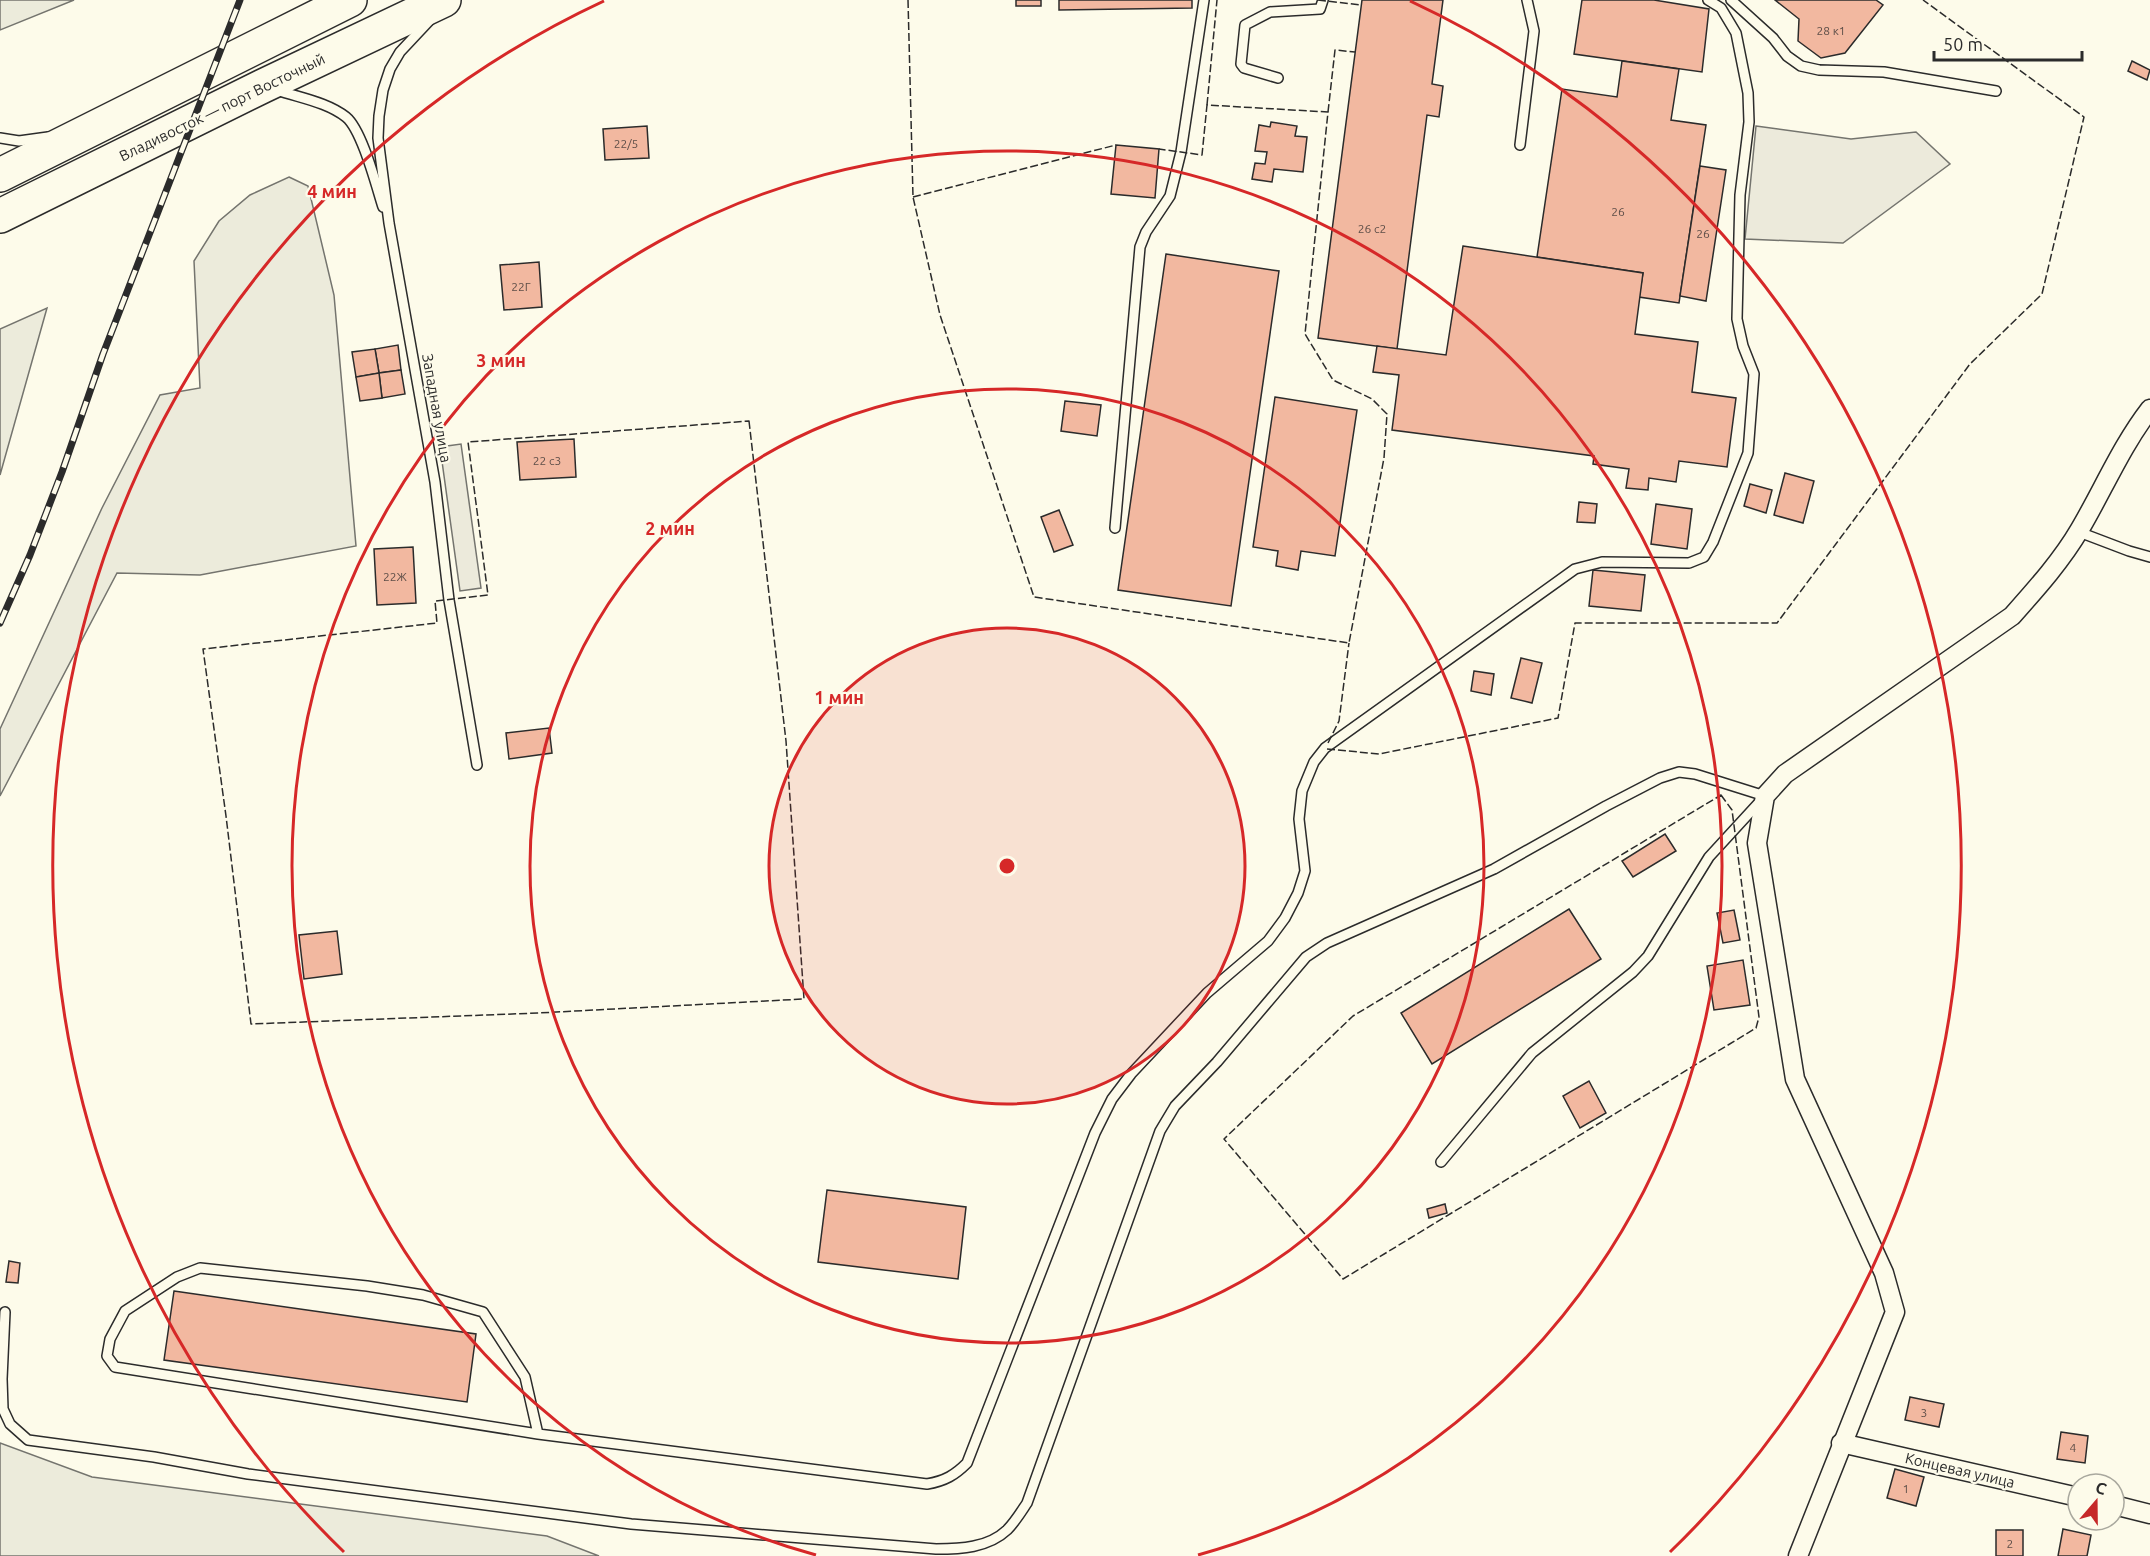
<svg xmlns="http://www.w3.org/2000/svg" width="2150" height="1556" viewBox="0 0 2150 1556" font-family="Ubuntu,sans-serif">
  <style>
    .green { fill: #ecebdb; stroke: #74746e; stroke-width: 1.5 }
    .parking { fill: #eceadb; stroke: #74746e; stroke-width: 1.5 }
    .building { fill: #f2b8a0; stroke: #2b2b2b; stroke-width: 1.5 }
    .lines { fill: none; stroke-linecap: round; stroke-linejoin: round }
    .lane-casing { stroke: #2b2b2b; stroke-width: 12 }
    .street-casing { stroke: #2b2b2b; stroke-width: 21 }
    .highway-casing { stroke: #2b2b2b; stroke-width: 36 }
    .lane { stroke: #fdfbea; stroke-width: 9 }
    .street { stroke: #fdfbea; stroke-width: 18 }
    .highway { stroke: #fdfbea; stroke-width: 33 }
    .rail-casing { stroke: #2b2b2b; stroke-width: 7 }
    .rail { stroke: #fdfbea; stroke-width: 4.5; stroke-dasharray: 14; stroke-linecap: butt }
    .fence { stroke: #2b2b2b; stroke-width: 1.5; stroke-dasharray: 8 3; stroke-linecap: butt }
    .ring { fill: none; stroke: #d62828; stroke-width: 3 }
    .labels { text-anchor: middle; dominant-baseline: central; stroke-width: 4.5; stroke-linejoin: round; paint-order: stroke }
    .number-label { font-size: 12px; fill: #5d4e48 }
    .street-label { font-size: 15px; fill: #2b2b2b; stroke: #fdfbea }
    .centre { fill: #d62828; stroke: #fdfbea; stroke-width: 3 }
    .ring-label { font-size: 18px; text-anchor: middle; font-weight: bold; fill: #d62828; stroke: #fdfbea; stroke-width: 4.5; stroke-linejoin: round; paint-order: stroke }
  </style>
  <rect width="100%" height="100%" fill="#fdfbea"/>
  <g class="green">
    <polygon points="0,0 74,0 0,30"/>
    <polygon points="289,177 308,186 334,295 356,546 200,575 117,573 0,796 0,729 102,508 160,395 200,388 194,261 219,221 250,195"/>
    <polygon points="47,308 0,475 0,329"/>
    <polygon points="0,1443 92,1477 547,1536 599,1556 0,1556"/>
  </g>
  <g class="parking">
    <polygon points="1756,126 1851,139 1916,132 1950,164 1843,243 1745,239"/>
    <polygon points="461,444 481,588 460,591 440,447"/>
  </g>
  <g class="building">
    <rect x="1016" y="0" width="25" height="6"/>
    <polygon points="1059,0 1192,0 1192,8 1059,10"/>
    <polygon points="1362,0 1443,0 1432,84 1443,86 1439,117 1427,115 1397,349 1318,338"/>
    <polygon points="1582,0 1654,0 1709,9 1702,72 1574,54"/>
    <polygon points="1775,0 1876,0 1883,5 1845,53 1821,58 1798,41 1799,19"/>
    <polygon points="1622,61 1679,69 1671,120 1706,125 1679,303 1639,297 1643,273 1537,257 1562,89 1617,97"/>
    <polygon points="2132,61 2150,70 2147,80 2128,71"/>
    <polygon points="1271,122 1297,126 1295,136 1307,137 1303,172 1274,169 1272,182 1252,179 1255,163 1265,164 1267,152 1255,151 1259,125 1270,127"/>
    <polygon points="647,126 649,158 605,160 603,129"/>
    <polygon points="1116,145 1159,149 1155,198 1111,194"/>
    <polygon points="1700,166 1726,170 1706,301 1680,296"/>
    <polygon points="1463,246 1643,273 1635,334 1698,342 1692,392 1736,398 1727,467 1679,461 1676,482 1649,478 1648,490 1626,488 1629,469 1593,464 1594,456 1392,430 1399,375 1373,372 1377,346 1446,355"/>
    <polygon points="1166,254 1279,271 1231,606 1118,590"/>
    <polygon points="539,262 542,307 504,310 500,265"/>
    <polygon points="398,345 401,370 379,373 375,349"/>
    <polygon points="375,349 379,373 356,377 352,352"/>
    <polygon points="401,370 405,394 382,398 379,373"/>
    <polygon points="379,373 382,398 360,401 356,377"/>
    <polygon points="1275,397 1357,410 1335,556 1301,551 1298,570 1276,566 1278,551 1253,547"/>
    <polygon points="1065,401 1101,405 1097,436 1061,431"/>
    <polygon points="574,439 576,477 520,480 517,442"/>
    <polygon points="1785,473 1814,481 1803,523 1774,515"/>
    <polygon points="1750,484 1772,490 1766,513 1744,506"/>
    <polygon points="1579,502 1597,504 1595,523 1577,522"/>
    <polygon points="1656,504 1692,509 1687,549 1651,544"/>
    <polygon points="1059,510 1073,545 1054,552 1041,517"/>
    <polygon points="413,547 416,603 377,605 374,549"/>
    <polygon points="1593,570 1645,575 1641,611 1589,606"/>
    <polygon points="1521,658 1542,663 1532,703 1511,698"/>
    <polygon points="1474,671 1494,674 1491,695 1471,691"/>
    <polygon points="549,728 552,753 509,759 506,733"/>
    <polygon points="1665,834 1676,851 1633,877 1622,861"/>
    <polygon points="1569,909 1601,959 1432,1064 1401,1013"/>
    <polygon points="1734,910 1740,940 1723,943 1717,913"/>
    <polygon points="337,931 342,974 304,979 299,935"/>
    <polygon points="1743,960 1750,1005 1714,1010 1707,966"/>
    <polygon points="1589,1081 1606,1113 1580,1128 1563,1096"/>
    <polygon points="827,1190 966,1207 958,1279 818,1262"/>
    <polygon points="1445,1204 1447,1213 1429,1218 1427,1209"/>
    <polygon points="9,1261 20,1263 18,1283 6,1282"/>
    <polygon points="174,1291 476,1334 467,1402 164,1360"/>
    <polygon points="1910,1397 1944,1404 1939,1427 1905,1420"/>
    <polygon points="2061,1432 2088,1436 2085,1463 2057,1459"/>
    <polygon points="1895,1469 1924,1477 1916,1506 1887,1498"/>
    <polygon points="2063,1529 2091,1535 2087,1556 2058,1556"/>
    <rect x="1996" y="1530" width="27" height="26"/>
  </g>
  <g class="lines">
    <g class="lane-casing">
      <g id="lane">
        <polyline points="1731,0 1773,38 1787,56 1801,66 1819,70 1884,72 1996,91"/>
        <polyline points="430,20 400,52 390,69 383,90 379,116 378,138 389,223 435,482 449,600 477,765"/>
        <polyline points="1278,78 1244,68 1241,64 1245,25 1270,12 1320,9 1323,0"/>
        <path d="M277,90C300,98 327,102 346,117C362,130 376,185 383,207"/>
        <polyline points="0,138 19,141 48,137"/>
        <polyline points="1520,145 1534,31 1527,0"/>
        <polyline points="1115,528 1140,247 1146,232 1170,196 1181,152 1204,0"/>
        <polyline points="2079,532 2129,551 2150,557"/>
        <path d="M5,1312L2,1379L3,1409L10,1424L28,1440L154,1457L248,1474L631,1524L936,1549C960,1549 988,1548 1007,1530C1015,1522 1021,1512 1027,1503L1160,1131L1175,1106L1217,1062L1306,957L1327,943L1494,869L1606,806L1660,778L1679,772L1695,774L1765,796L1709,857L1648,956L1633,972L1532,1053L1441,1162"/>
        <path d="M538,1434L525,1377L483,1312L423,1295L367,1286L200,1268L177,1277L125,1311L110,1339L107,1356L115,1367L538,1434L927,1484C945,1481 955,1475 967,1463L1095,1133L1112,1099L1131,1074L1207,993L1268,941L1285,918L1298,893L1305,871L1299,819L1302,791L1314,762L1325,748L1575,569L1602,562L1689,563L1704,557L1713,542L1748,453L1754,374L1743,346L1737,319L1740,195L1749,122L1748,93L1736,33L1721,8L1708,0"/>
      </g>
    </g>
    <g class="street-casing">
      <g id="street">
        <polyline points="1841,1443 2078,1497"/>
        <polyline points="2114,1505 2150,1514"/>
        <path d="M1798,1556L1895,1312L1884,1273L1795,1079L1757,843L1765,796L1785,774L2012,616C2036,589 2062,560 2080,529C2103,490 2122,445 2150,409"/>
      </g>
    </g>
    <g class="highway-casing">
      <g id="highway">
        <polyline points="0,175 350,0"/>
        <polyline points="0,216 263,86 444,0"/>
      </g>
    </g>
    <use href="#lane" class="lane"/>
    <use href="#street" class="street"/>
    <use href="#highway" class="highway"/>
    <g class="rail-casing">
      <polyline id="rail" points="0,623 30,555 62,472 103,354 240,0"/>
    </g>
    <use href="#rail" class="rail"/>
    <g class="fence">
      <polyline points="908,0 913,197 940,315 1034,597 1349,643 1384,458 1387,414 1372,399 1333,380 1305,334 1328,112 1207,105 1202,155 1159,149"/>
      <polyline points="1318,0 1361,5"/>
      <polyline points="1207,105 1217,0"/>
      <polyline points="1328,112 1335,50 1355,52"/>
      <polyline points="913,197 1116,145"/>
      <polygon points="749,421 786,741 804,999 538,1013 251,1024 226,816 203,649 437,623 435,601 488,595 468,442"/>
      <polyline points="1328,743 1339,721 1349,643"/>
      <polyline points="1327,749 1379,754 1558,718 1575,623 1777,623 1970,364 2042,294 2084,117 1923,0"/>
      <polygon points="1721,795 1732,810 1759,1017 1756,1028 1343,1279 1224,1139 1353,1016"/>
    </g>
  </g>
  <circle cx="1007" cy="866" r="238" fill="#d62828" fill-opacity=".12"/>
  <g class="ring">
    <circle cx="1007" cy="866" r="238"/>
    <circle cx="1007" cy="866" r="477"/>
    <path d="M816 1555A715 715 0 1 1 1198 1555"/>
    <path d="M344 1552A954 954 0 0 1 604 1M1410 1A954 954 0 0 1 1670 1552"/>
  </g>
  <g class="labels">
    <g class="number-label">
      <text x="1831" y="30">28 к1</text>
      <text x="626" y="143">22/5</text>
      <text x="1618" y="211">26</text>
      <text x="1372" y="228">26 с2</text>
      <text x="1703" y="233">26</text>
      <text x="521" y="286">22Г</text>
      <text x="547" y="460">22 с3</text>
      <text x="395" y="576">22Ж</text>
      <text x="1924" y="1412">3</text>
      <text x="2073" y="1447">4</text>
      <text x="1906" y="1488">1</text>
      <text x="2010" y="1543">2</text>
    </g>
    <g class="street-label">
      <text transform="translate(222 107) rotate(-26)">Владивосток — порт Восточный</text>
      <text transform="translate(437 408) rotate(80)">Западная улица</text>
      <text transform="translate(1960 1470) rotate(13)">Концевая улица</text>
    </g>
  </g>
  <circle cx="1007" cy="866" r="9" class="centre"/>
  <g class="ring-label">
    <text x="332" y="198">4 мин</text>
    <text x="501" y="367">3 мин</text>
    <text x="670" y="535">2 мин</text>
    <text x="839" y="704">1 мин</text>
  </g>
  <g transform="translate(2096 1502) rotate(20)"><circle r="28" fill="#fdfbea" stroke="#a9a89e" stroke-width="1.5"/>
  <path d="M0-4.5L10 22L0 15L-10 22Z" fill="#c62828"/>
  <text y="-9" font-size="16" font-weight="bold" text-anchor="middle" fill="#2b2b2b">С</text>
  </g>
  <path d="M1934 51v9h148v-9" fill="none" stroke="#2b2b2b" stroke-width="3"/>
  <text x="1943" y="51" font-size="18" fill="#2b2b2b" stroke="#fdfbea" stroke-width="4.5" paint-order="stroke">50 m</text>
</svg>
